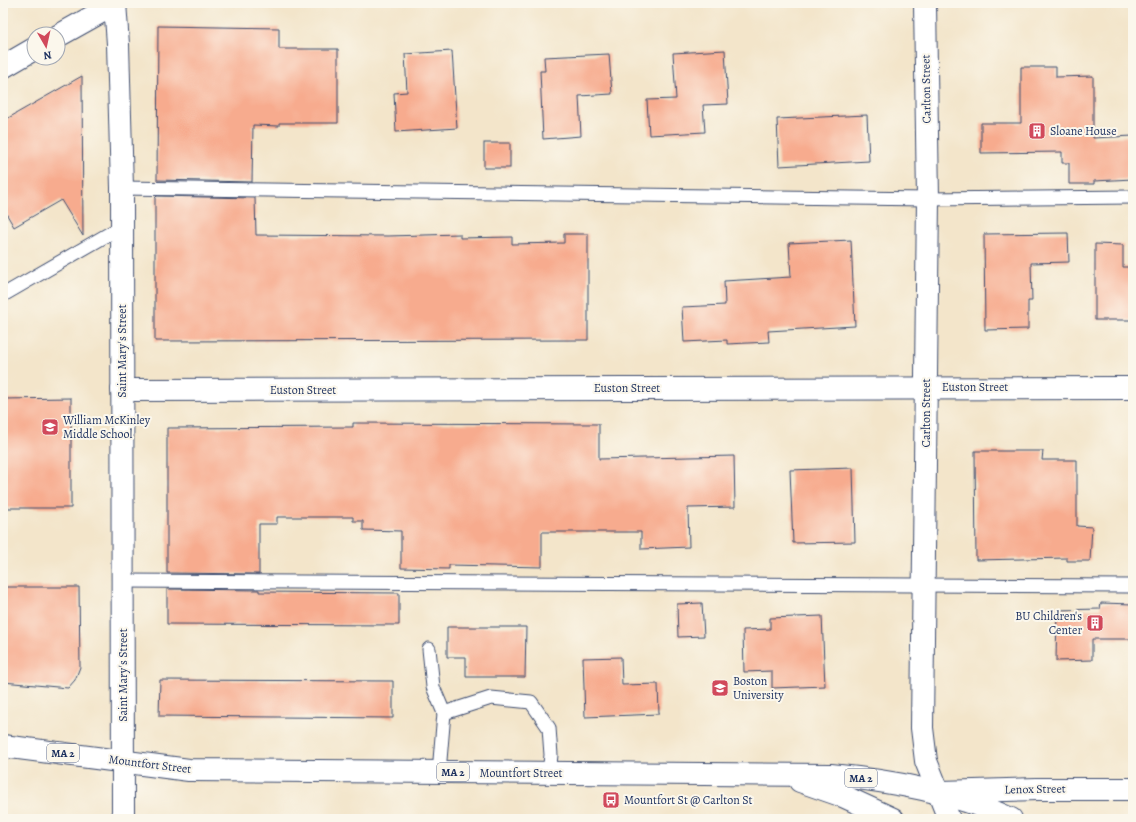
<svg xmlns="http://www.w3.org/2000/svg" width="1136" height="822" viewBox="0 0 1136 822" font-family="Alegreya,serif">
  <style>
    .building { fill: #f7ab8e }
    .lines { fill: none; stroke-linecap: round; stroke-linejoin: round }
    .service-casing { stroke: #3b4a6e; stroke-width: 15 }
    .minor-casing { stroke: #3b4a6e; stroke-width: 24 }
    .tertiary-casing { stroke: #3b4a6e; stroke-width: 24 }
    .secondary-casing { stroke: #3b4a6e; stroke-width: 24 }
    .trunk-casing { stroke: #3b4a6e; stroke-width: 24 }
    .service { stroke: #fff; stroke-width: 13 }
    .minor { stroke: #fff; stroke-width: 22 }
    .tertiary { stroke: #fff; stroke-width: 22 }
    .secondary { stroke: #fff; stroke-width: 22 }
    .trunk { stroke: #fff; stroke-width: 22 }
    .rail-casing { stroke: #1b2f5e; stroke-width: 4.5 }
    .rail { stroke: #fbf7ec; stroke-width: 3; stroke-dasharray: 9; stroke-linecap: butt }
    .labels { text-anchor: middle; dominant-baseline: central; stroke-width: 4; stroke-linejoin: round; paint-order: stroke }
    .shield { fill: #fbf7ec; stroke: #5e6b89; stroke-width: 1 }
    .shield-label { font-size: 11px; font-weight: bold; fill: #1b2f5e }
    .street-label { font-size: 12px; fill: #1b2f5e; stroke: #fbf7ec }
    .poi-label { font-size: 12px; fill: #1b2f5e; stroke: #fbf7ec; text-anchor: start }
  </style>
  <rect width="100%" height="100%" fill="#fbf7ec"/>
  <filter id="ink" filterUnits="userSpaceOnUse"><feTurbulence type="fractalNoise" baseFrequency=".025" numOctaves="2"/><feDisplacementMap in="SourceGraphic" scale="8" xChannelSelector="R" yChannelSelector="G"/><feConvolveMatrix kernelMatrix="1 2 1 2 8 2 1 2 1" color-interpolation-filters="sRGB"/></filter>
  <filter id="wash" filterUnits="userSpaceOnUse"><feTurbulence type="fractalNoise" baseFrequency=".012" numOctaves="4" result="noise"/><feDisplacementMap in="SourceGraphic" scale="16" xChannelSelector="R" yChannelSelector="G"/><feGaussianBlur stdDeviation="0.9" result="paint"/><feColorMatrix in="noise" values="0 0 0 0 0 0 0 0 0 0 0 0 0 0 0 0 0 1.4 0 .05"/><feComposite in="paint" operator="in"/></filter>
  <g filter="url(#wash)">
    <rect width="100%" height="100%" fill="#f3e5ca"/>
    <g id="blocks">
      <g class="building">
        <polygon points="158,26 279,28 279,49 338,49 338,123 279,123 279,126 253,125 252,182 157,180"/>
        <polygon points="725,50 728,104 703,105 705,132 649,135 647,100 676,99 673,53"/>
        <polygon points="452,51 457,128 396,132 394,93 407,92 405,54"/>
        <polygon points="609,54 612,94 579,96 581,136 543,139 540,71 545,71 544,57"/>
        <polygon points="1021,67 1056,67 1056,77 1093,76 1093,138 1133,136 1133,179 1094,181 1094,184 1069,184 1069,163 1062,163 1062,152 981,153 981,123 1021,123"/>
        <polygon points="82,76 83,236 61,200 14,227 3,208 3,121"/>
        <polygon points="867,115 869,161 779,166 777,119"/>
        <rect x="484" y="143" width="26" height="25"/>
        <polygon points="157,196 255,198 256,235 388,236 460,234 460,238 512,237 512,244 564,243 564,234 588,234 588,340 155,341 155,198"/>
        <polygon points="1068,233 1069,262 1031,263 1032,301 1028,301 1028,329 985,330 984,234"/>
        <polygon points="851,240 855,326 768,331 769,342 727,344 727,340 684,342 682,307 725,305 724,281 791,277 789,243"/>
        <polygon points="1095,244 1123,245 1123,267 1133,267 1133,320 1095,320"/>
        <polygon points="71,398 71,508 3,508 3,399"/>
        <polygon points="353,423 599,424 599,459 734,456 735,507 688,508 689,547 641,549 641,532 542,532 542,567 449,565 449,569 401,568 401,531 363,530 363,521 353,521 353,517 277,517 277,524 259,524 259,574 167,573 167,428 353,427"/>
        <polygon points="975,451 1043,451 1042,460 1077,460 1077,526 1092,527 1090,561 1067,561 1067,558 976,560"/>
        <polygon points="853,468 855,542 793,543 790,470"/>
        <polygon points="3,587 79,587 80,667 75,680 68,688 3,682"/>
        <polygon points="167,589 259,590 259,592 399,593 399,625 167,624"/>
        <polygon points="702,603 704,636 678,637 677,604"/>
        <polygon points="1101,603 1133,604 1133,639 1092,639 1092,660 1056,661 1057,610 1100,609"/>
        <polygon points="822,616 825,686 772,688 772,671 744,672 743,630 770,629 770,618"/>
        <polygon points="447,627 526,627 525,677 466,677 466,657 447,657"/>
        <polygon points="621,657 622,685 658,684 659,714 585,717 583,658"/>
        <polygon points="160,680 393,681 393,718 159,716"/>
      </g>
    </g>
  </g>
  <g filter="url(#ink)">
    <use href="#blocks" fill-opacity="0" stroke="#3b4a6e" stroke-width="1"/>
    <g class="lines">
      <g class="service-casing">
        <g id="service">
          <polyline points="122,188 928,199 1133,197"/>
          <polyline points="3,295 121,227"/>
          <polyline points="122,581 1133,586"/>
          <polyline points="429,649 433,687 444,713 439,772"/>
          <polyline points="444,713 491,698 531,702 549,728 551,755 549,773"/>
        </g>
      </g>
      <g class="minor-casing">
        <g id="minor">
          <polyline points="58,36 117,3"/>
          <polyline points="3,67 34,49"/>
          <polyline points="122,390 1133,388"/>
          <polyline points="941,792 1037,789 1133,789"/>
        </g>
      </g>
      <g class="tertiary-casing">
        <polyline id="tertiary" points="115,3 118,44 122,188 123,819"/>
      </g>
      <g class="secondary-casing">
        <polyline id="secondary" points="925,3 928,199 922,728 926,761 949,819"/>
      </g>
      <g class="trunk-casing">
        <g id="trunk">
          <path d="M3,746L189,770L831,775C892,781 955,792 1011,819"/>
          <polyline points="800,781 843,796 893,819"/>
        </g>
      </g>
      <use href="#service" class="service"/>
      <use href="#minor" class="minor"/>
      <use href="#tertiary" class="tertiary"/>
      <use href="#secondary" class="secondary"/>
      <use href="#trunk" class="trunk"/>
      <g class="rail-casing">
        <polyline id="rail" points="3,817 24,819"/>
      </g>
      <use href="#rail" class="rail"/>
    </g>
  </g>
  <defs>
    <g id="building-square" transform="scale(0.9)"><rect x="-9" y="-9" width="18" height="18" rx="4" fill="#d1495b" stroke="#fbf7ec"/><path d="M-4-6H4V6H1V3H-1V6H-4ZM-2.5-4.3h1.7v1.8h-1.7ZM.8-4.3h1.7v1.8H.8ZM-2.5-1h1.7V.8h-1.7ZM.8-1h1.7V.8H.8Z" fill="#fff"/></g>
    <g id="school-square" transform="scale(0.9)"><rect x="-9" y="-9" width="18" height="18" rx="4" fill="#d1495b" stroke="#fbf7ec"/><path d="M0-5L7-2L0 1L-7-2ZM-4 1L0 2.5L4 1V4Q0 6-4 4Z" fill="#fff"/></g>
    <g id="university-square" transform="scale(0.9)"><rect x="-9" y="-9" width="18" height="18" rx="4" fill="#d1495b" stroke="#fbf7ec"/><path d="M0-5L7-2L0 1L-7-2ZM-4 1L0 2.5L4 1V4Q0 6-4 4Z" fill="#fff"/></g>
    <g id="bus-square" transform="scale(0.9)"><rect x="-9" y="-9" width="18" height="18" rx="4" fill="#d1495b" stroke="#fbf7ec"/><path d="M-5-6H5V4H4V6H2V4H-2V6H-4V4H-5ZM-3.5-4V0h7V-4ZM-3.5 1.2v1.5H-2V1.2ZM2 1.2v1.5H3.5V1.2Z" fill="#fff"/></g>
  </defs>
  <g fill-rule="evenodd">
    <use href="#building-square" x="1037" y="131"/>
    <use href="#school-square" x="50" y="427"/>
    <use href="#building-square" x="1095" y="623"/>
    <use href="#university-square" x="720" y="688"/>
    <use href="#bus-square" x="611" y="800"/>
  </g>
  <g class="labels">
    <g class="shield">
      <rect x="47" y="744" width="32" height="18" rx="3"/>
      <rect x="437" y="763" width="32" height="18" rx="3"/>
      <rect x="845" y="769" width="32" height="18" rx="3"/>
    </g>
    <g class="shield-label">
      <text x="63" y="753">MA 2</text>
      <text x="453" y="772">MA 2</text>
      <text x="861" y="778">MA 2</text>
    </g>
    <g class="street-label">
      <text transform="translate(926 89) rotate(-91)">Carlton Street</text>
      <text transform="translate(122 351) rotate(-90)">Saint Mary's Street</text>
      <text x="975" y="387">Euston Street</text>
      <text x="627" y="388">Euston Street</text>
      <text x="303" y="390">Euston Street</text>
      <text transform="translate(926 413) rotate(-90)">Carlton Street</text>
      <text transform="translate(123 675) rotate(-90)">Saint Mary's Street</text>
      <text transform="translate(150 764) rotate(7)">Mountfort Street</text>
      <text x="521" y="773">Mountfort Street</text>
      <text transform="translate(1035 789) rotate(-1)">Lenox Street</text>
    </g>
    <g class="poi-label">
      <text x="1050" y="131">Sloane House</text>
      <text x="63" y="420">William McKinley<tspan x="63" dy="14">Middle School</tspan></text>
      <text x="1082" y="616" text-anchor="end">BU Children's<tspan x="1082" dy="14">Center</tspan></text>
      <text x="733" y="681">Boston<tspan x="733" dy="14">University</tspan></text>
      <text x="624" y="800">Mountfort St @ Carlton St</text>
    </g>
  </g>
  <rect width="1136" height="822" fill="none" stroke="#fbf7ec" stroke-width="16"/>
  <g transform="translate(46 46) rotate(171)"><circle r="19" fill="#fbf7ec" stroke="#a1a7b3"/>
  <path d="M0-3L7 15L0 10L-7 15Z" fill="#d1495b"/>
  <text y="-6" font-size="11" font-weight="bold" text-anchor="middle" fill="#1b2f5e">N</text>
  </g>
</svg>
